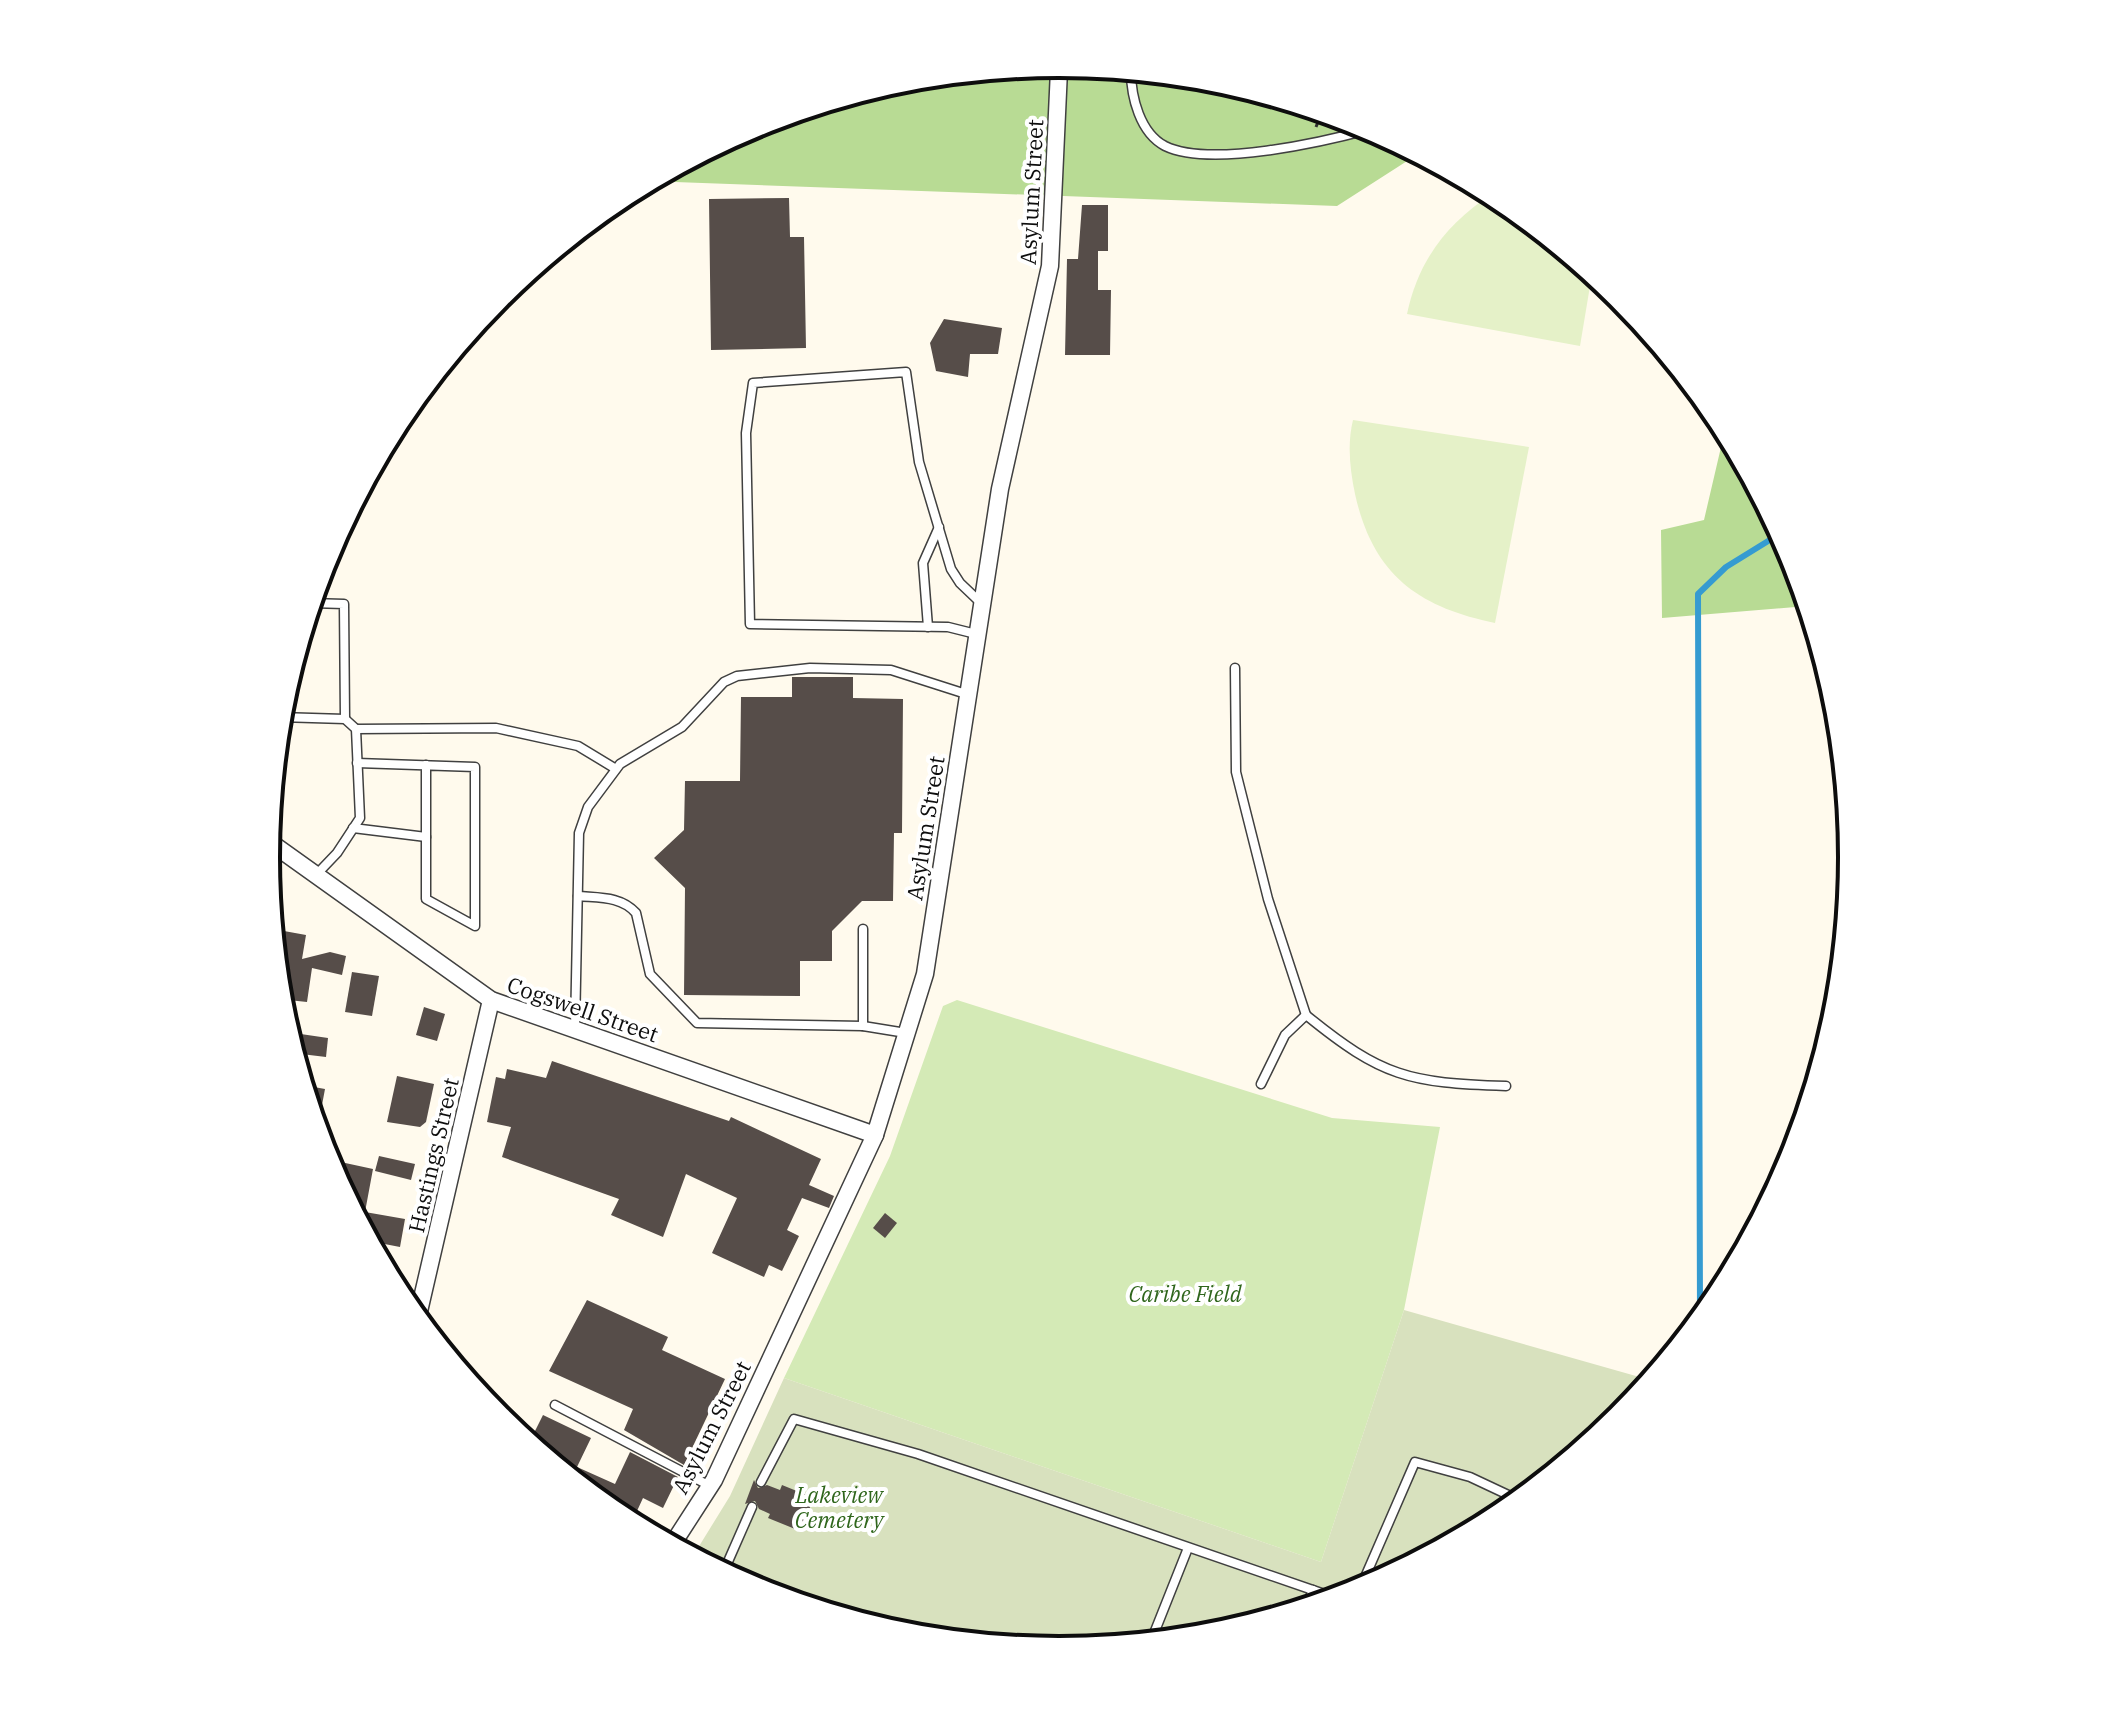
<svg xmlns="http://www.w3.org/2000/svg" width="2117" height="1714" viewBox="0 0 2117 1714" font-family="'IBM Plex Serif',serif">
  <style>
    .green { fill: #d4eab6 }
    .forest { fill: #b8db94 }
    .cemetery { fill: #d8e1be }
    .pitch { fill: #e5f1c8 }
    .lines { fill: none; stroke-linecap: round; stroke-linejoin: round }
    .stream { stroke: #359bd1; stroke-width: 6 }
    .building { fill: #564d49 }
    .service-casing { stroke: #404040; stroke-width: 11 }
    .minor-casing { stroke: #404040; stroke-width: 19 }
    .path { stroke: #2f2f2f; stroke-width: 3; stroke-dasharray: 8 4; stroke-linecap: butt }
    .service { stroke: #fff; stroke-width: 8 }
    .minor { stroke: #fff; stroke-width: 16 }
    .labels { text-anchor: middle; dominant-baseline: central; stroke-width: 8; stroke-linejoin: round; paint-order: stroke }
    .street-label { font-size: 22px; fill: #0d0d0d; stroke: #fff }
    .park-label { font-size: 22px; font-style: italic; fill: #2f661c; stroke: #fff }
    .rim { fill: none; stroke: #0d0d0d; stroke-width: 4 }
  </style>
  <rect width="100%" height="100%" fill="#fffaed"/>
  <polygon class="green" points="957,1000 1332,1118 1440,1127 1404,1310 1321,1562 784,1378 890,1156 943,1006"/>
  <g class="forest">
    <polygon points="1059,64 1214,79 1362,125 1418,154 1337,206 675,182 638,187 755,124 904,79"/>
    <polygon points="1725,430 1791,554 1807,606 1662,618 1661,530 1704,520"/>
  </g>
  <polygon class="cemetery" points="1404,1310 1650,1380 1619,1418 1499,1517 1362,1590 1213,1635 1058,1650 903,1635 755,1589 693,1556 730,1496 784,1378 1321,1562"/>
  <g class="pitch">
    <path d="M1492,194L1592,274L1580,346L1407,314C1418,261 1447,223 1492,194Z"/>
    <path d="M1353,420L1529,447L1495,623C1418,607 1373,575 1355,494C1350,470 1347,444 1353,420Z"/>
  </g>
  <g class="lines">
    <polyline class="stream" points="1700,1319 1698,594 1726,567 1773,538 1777,527"/>
  </g>
  <g class="building">
    <polygon points="789,198 790,237 804,237 806,348 711,350 709,199"/>
    <polygon points="1082,205 1108,205 1108,251 1098,251 1098,290 1111,290 1110,355 1065,355 1067,259 1078,259"/>
    <polygon points="944,319 1002,328 998,354 970,354 968,377 936,371 930,343"/>
    <polygon points="792,677 853,677 853,698 903,699 902,833 894,833 893,901 862,901 832,931 832,961 800,961 800,996 684,995 685,888 654,858 684,830 685,781 740,781 741,697 792,697"/>
    <polygon points="273,929 306,935 302,959 330,952 346,956 342,975 312,968 307,1002 279,999"/>
    <polygon points="352,972 379,976 372,1016 345,1012"/>
    <polygon points="424,1007 445,1014 437,1041 416,1035"/>
    <polygon points="287,1032 328,1038 326,1057 293,1053"/>
    <polygon points="552,1061 729,1121 731,1117 821,1159 809,1185 834,1196 829,1208 802,1198 787,1230 799,1236 782,1271 769,1265 764,1277 712,1253 737,1198 686,1174 663,1237 611,1215 619,1199 502,1157 511,1127 487,1122 496,1077 505,1079 507,1069 546,1078"/>
    <polygon points="397,1076 434,1084 426,1122 420,1127 387,1122"/>
    <polygon points="303,1085 325,1089 317,1132"/>
    <polygon points="379,1156 415,1164 411,1180 375,1171"/>
    <polygon points="336,1161 373,1169 365,1212 405,1219 400,1247 369,1241 333,1174"/>
    <polygon points="885,1213 897,1223 885,1238 873,1228"/>
    <polygon points="587,1300 668,1337 662,1350 725,1379 684,1465 624,1430 633,1409 549,1371"/>
    <polygon points="543,1415 591,1438 577,1467 615,1484 630,1452 678,1477 663,1508 643,1498 631,1524 618,1516 607,1508 609,1503 591,1495 529,1443"/>
    <polygon points="754,1480 758,1488 767,1485 780,1490 782,1485 814,1498 800,1531 768,1518 770,1514 759,1509 755,1501 745,1504"/>
  </g>
  <g class="lines">
    <g class="service-casing">
      <g id="service">
        <path d="M1131,71C1131,97 1140,133 1165,146C1210,168 1323,142 1371,129"/>
        <polyline points="679,165 711,155 728,139"/>
        <polyline points="311,603 344,604 345,719"/>
        <polyline points="928,627 923,563 939,527"/>
        <polyline points="976,634 948,627 750,624 746,433 753,383 906,372 919,462 951,569 960,583 981,603"/>
        <polyline points="1235,668 1236,772 1268,899 1306,1015"/>
        <polyline points="279,717 345,719 356,729 360,818 337,853 316,875"/>
        <polyline points="356,729 496,728 578,746 616,769"/>
        <polyline points="357,763 475,767 475,926 426,899 426,765"/>
        <polyline points="353,828 426,837"/>
        <path d="M578,896C599,898 621,896 636,913L650,974L697,1023L863,1026L906,1033"/>
        <polyline points="863,929 863,1026"/>
        <polyline points="575,1029 579,833 588,807 620,764 682,727 724,682 737,676 810,668 891,670 966,694"/>
        <path d="M1261,1084L1285,1035L1306,1015C1382,1077 1409,1083 1506,1086"/>
        <polyline points="555,1405 710,1486"/>
        <polyline points="761,1482 794,1419 918,1454 1336,1598"/>
        <polyline points="723,1573 752,1507"/>
        <polyline points="1359,1591 1415,1462 1470,1477 1519,1500"/>
        <polyline points="1306,1607 1313,1590"/>
        <polyline points="1151,1641 1188,1548"/>
      </g>
    </g>
    <g class="minor-casing">
      <g id="minor">
        <polyline points="267,840 491,1000 875,1135"/>
        <polyline points="417,1320 491,1000"/>
        <polyline points="672,1545 714,1480 875,1135 925,974 1000,489 1050,266 1059,70"/>
      </g>
    </g>
    <polyline class="path" points="1316,127 1322,112"/>
    <use href="#service" class="service"/>
    <use href="#minor" class="minor"/>
  </g>
  <g class="labels">
    <g class="street-label">
      <text transform="translate(1031 192) rotate(-87)">Asylum Street</text>
      <text transform="translate(925 828) rotate(-81)">Asylum Street</text>
      <text transform="translate(583 1009) rotate(19)">Cogswell Street</text>
      <text transform="translate(433 1155) rotate(-77)">Hastings Street</text>
      <text transform="translate(711 1427) rotate(-63)">Asylum Street</text>
    </g>
    <g class="park-label">
      <text x="1185" y="1293">Caribe Field</text>
      <text x="839" y="1494">Lakeview<tspan x="839" dy="25">Cemetery</tspan></text>
    </g>
  </g>
  <path d="M0 0H2117V1714H0ZM280 857a779 779 0 1 1 1558 0a779 779 0 1 1-1558 0Z" fill="#fff" fill-rule="evenodd"/>
  <path class="rim" d="M280 857a779 779 0 1 1 1558 0a779 779 0 1 1-1558 0Z"/>
</svg>
